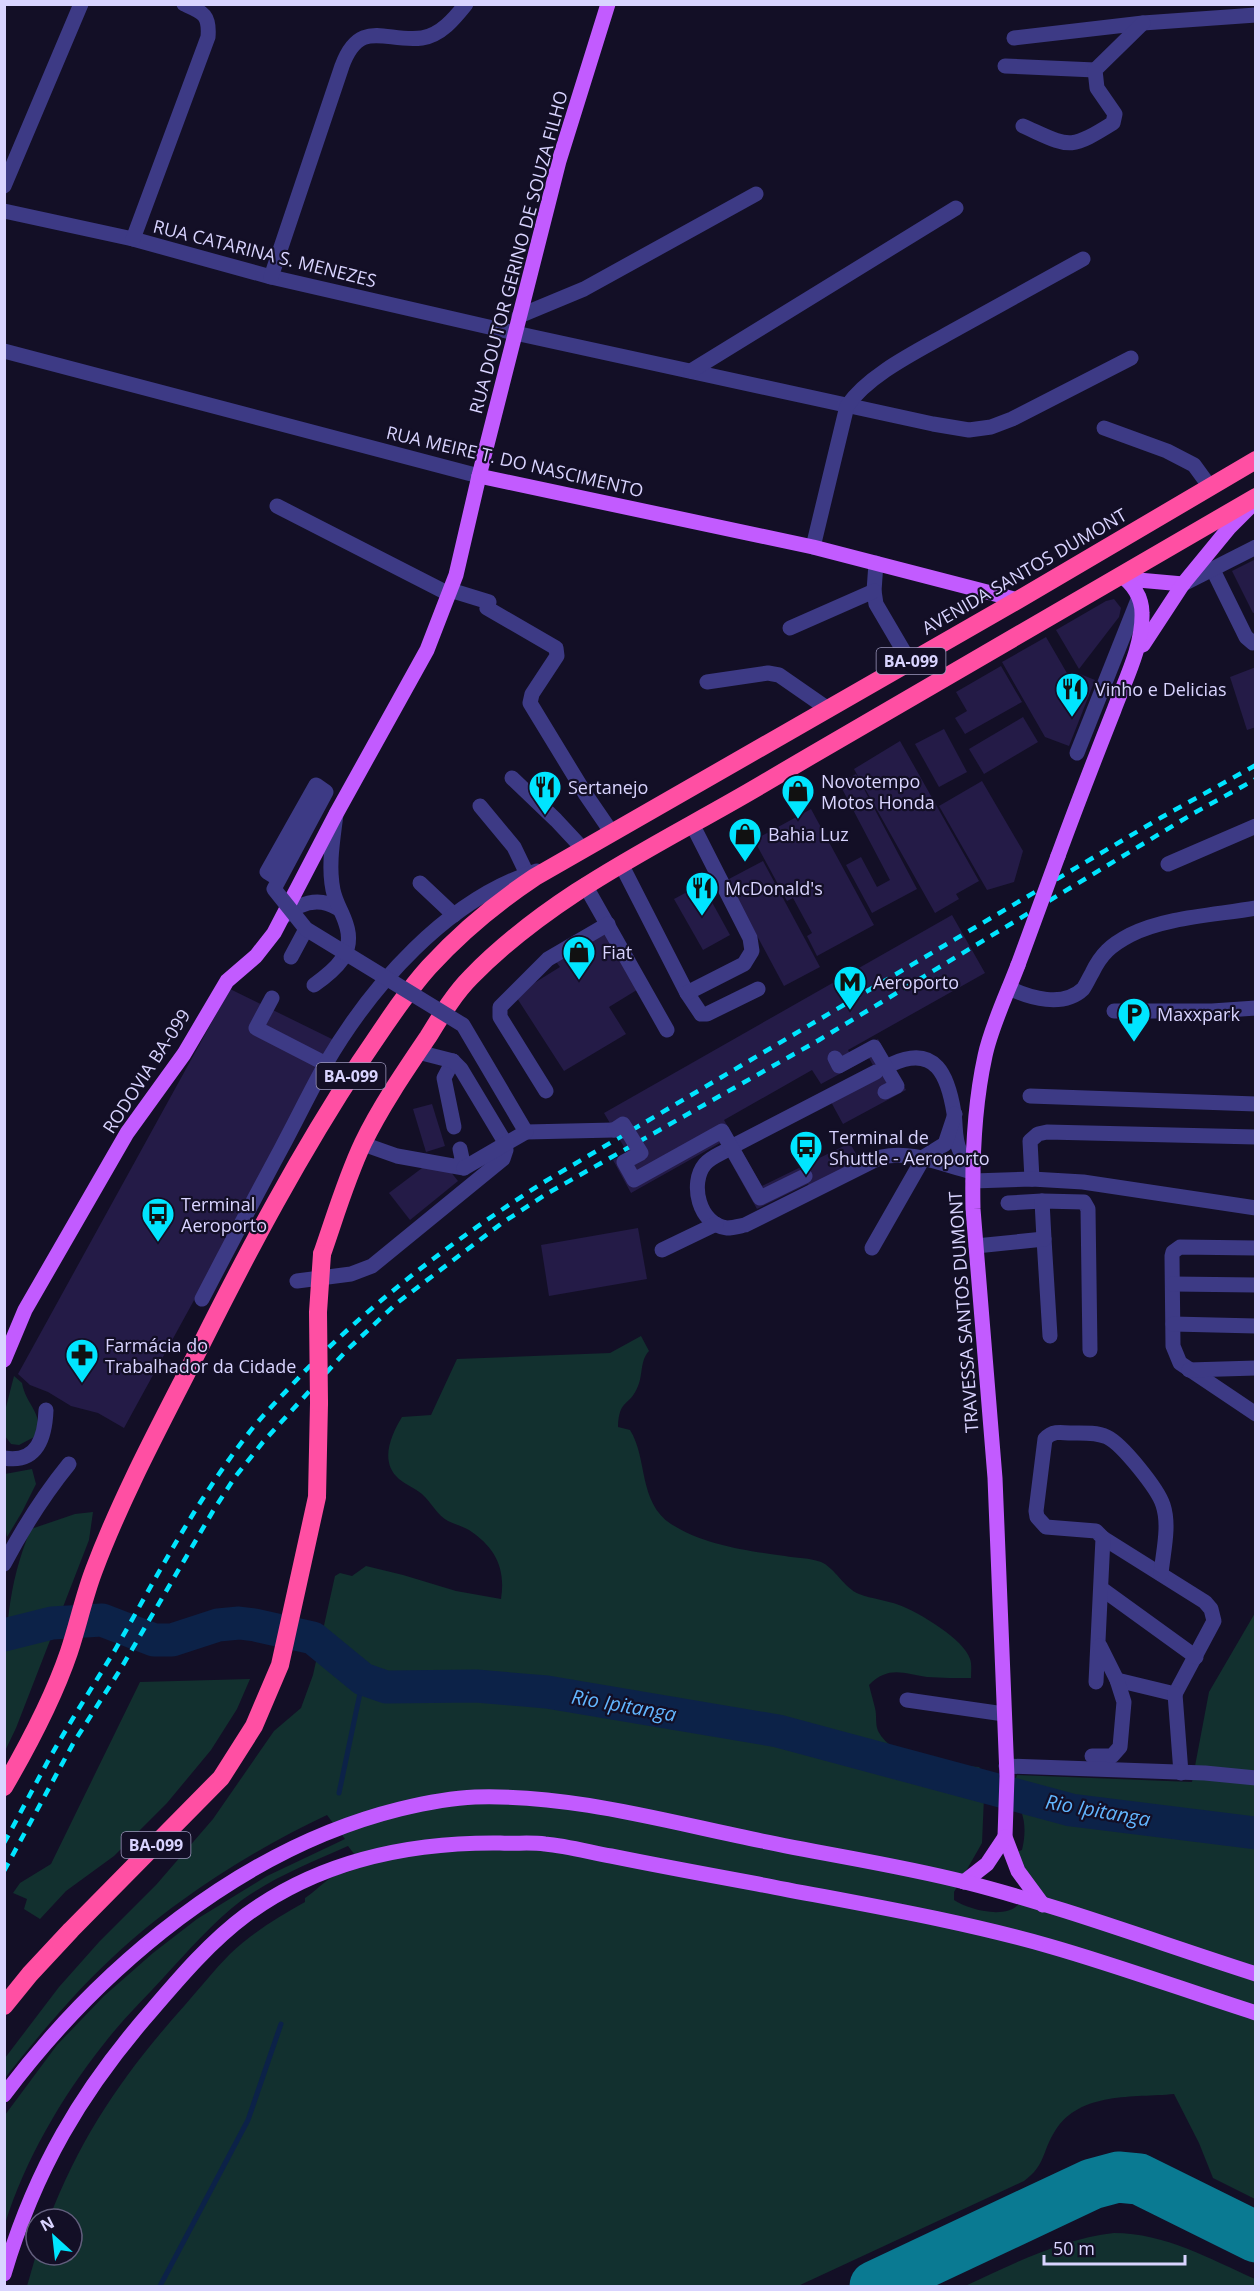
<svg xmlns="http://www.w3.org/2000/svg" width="1260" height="2291" viewBox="0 0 1260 2291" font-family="'Open Sans',sans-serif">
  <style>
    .green { fill: #12302f }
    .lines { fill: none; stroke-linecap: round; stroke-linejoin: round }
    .stream { stroke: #0c2248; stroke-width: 5 }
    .river { stroke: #0c2248; stroke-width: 33 }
    .taxiway { stroke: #0a7a92; stroke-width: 51 }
    .building { fill: #241b47 }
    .minor { stroke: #3d3a85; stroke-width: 15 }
    .major { stroke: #c25bff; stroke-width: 15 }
    .highway { stroke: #ff4fa3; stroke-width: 18 }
    .rail { stroke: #00e5ff; stroke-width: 4.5; stroke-dasharray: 9 8; stroke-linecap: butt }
    .minor-bridge { stroke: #3d3a85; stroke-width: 15 }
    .major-bridge { stroke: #c25bff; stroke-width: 15 }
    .highway-bridge { stroke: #ff4fa3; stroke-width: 18 }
    .labels { text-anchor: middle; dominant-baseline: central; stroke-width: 4.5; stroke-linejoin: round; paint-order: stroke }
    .shield { fill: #130f26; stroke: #9e99be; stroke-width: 1.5 }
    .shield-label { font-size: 16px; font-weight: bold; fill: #d9d4ff }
    .street-label { font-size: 18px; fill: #d9d4ff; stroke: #130f26 }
    .poi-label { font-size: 18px; fill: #d9d4ff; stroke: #130f26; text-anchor: start }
    .water-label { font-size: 20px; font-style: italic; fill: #62b6ff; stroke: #130f26 }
  </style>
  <rect width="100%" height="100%" fill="#130f26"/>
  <g class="green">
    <path d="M641,1336L649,1351C640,1360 643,1375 638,1386C630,1407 619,1398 618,1427L630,1430C648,1459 638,1502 671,1524C704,1545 747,1551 785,1556C795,1558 811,1558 821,1562C835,1568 844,1588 859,1594C872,1599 886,1600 899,1605C918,1612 964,1639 970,1659C972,1664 971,1672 971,1678C957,1678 942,1678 927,1677C904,1674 889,1665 869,1685C871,1693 873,1700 875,1708C877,1716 875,1723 878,1731C893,1761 949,1764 979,1767L985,1774L982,1843L954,1892V1900C972,1912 1024,1924 1023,1889C1023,1878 1016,1864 1014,1853L1022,1850C1025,1838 1026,1823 1021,1811C1019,1805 1018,1808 1015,1803C1008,1793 1014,1784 1017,1775L1192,1782L1209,1692L1255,1613V2199L1213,2178L1199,2143L1174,2094C1134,2098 1080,2091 1055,2131C1042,2151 1046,2165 1024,2181L798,2286H27L36,2255H72V2219H49C81,2135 125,2072 185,2005C200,1988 214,1970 230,1954C252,1933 278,1917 305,1902V1898C313,1893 327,1879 334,1876C344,1872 354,1873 361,1863L348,1846C312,1862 274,1877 242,1900C213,1922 189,1950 164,1977C144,1999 121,2021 103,2045C61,2098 25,2160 5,2224V2115L57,2045L104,1996L153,1953L197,1919L267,1876L345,1839L327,1815C254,1849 173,1901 114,1956C74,1993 39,2035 5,2078V2058L59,1987L99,1942L156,1885L213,1819L274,1731L301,1708L313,1675L335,1576L340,1573L352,1576L366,1566L403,1575L456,1591L501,1599C506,1568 495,1547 469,1530C462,1526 454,1524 448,1521C437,1515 431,1502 422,1494C415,1488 406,1485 399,1479C379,1462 391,1435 402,1417L431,1415L457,1359L610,1353Z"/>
    <path d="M14,1376L22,1383C26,1405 42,1411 38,1435L19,1445L11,1444L5,1436V1411Z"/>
    <polygon points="32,1469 36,1484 22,1512 7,1537 4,1520 5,1474"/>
    <path d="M93,1512L89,1540L16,1728L5,1751C5,1674 0,1600 31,1529L75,1514Z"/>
    <polygon points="250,1679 237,1709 211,1750 167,1803 114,1856 66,1891 40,1919 24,1909 27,1899 13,1893 20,1883 51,1864 140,1682"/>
    <path d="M1114,2233C1165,2233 1210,2259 1255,2279V2286H965C1013,2264 1061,2239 1114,2233Z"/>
  </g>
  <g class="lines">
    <g class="stream">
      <polyline points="339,1793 363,1679"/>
      <polyline points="160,2286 248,2120 281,2024"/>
    </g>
    <polyline class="river" points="4,1635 52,1623 102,1620 154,1640 172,1640 218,1625 239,1623 255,1625 313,1638 363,1679 386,1687 476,1686 547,1692 778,1731 1071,1810 1256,1833"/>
    <polyline class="taxiway" points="875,2286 1092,2184 1118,2177 1139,2179 1256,2237"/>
  </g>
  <g class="building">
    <polygon points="1256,559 1256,612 1253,613 1232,571"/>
    <polygon points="1114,599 1121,608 1119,617 1079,669 1056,630 1106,601"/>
    <polygon points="1046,637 1075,687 1080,674 1095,680 1069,746 1045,737 1002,662"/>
    <polygon points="1001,666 1022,702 965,734 955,718 967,711 956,692"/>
    <polygon points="1256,667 1256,727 1247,730 1230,677"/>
    <polygon points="1023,717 1038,742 984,774 969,749"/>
    <polygon points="944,729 967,772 939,787 915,744"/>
    <polygon points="900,741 979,881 956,894 959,899 935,913 854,769"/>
    <polygon points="856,774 917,889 872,913 846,865 861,857 877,887 890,880 839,783"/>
    <polygon points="982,781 1023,851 1014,882 987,890 939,806"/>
    <polygon points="811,809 874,925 817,956 807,936 812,933 793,898 787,901 754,840"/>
    <polygon points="763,861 820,967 784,986 727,880"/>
    <polygon points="702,884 730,935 703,950 674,899"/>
    <polygon points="952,915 985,973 848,1050 850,1054 878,1039 906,1090 843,1124 831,1102 880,1078 869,1058 821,1084 812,1070 724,1120 762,1186 850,1143 861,1163 810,1188 808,1184 757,1209 720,1143 631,1193 613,1160 627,1152 604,1113"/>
    <polygon points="605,927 640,988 609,1007 626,1034 564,1071 515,995 560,967 554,959"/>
    <polygon points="230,989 336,1041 124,1428 98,1413 71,1406 48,1392 30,1385 18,1374"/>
    <polygon points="432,1104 445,1146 426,1152 413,1109"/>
    <polygon points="438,1156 458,1181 410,1220 389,1193"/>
    <polygon points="638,1228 647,1279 549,1296 541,1245"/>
  </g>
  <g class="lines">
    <g class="minor">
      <polyline points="1014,38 1143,23 1256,15"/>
      <polyline points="1005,66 1095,70"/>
      <path d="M1023,126C1070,147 1068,151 1113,123L1115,114L1097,88L1095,70L1143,23"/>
      <polyline points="4,186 81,4"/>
      <polyline points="4,211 133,239 271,277 515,333 933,424 969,430 991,427 1012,419 1131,358"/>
      <path d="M133,239L208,37C210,14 202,12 184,4"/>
      <path d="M271,277L342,66C360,17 386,43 422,38C441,35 454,19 466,4"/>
      <polyline points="519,316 584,289 756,194"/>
      <polyline points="4,351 479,476"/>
      <polyline points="691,371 956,208"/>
      <polyline points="1104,428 1167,451 1194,465 1210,487"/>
      <polyline points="277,506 449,594"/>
      <path d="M813,547L847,406C869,374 918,351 951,332C995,308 1039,283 1083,259"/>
      <polyline points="876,563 874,591 876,604 910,662"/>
      <polyline points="1213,570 1246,637 1253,643 1256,642"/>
      <polyline points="1183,584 1256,547"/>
      <polyline points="450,590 489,602 487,608 556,648 557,656 532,694 530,703 586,795 612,833"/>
      <polyline points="790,628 874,591"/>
      <polyline points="707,682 768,673 779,675 828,709"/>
      <polyline points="1077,753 1139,597"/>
      <polyline points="512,778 556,820 584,850"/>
      <polyline points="480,806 514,847 527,874"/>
      <polyline points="621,864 687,993 701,1014 707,1014 758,989"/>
      <polyline points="1168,864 1256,826"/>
      <polyline points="420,883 454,915"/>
      <polyline points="585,885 667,1030"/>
      <path d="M283,917C298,904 318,896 337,908"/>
      <polyline points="291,957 306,929"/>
      <path d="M314,985C335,970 356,953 346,924C342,911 336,904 333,890C328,865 333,839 336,814"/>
      <path d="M1009,988C1030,998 1063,1008 1083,989C1086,985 1089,978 1092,973C1101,954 1111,945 1130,935C1165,917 1216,915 1256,908"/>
      <polyline points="687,993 744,964 752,951 750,938 692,824"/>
      <polyline points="272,998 256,1028 326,1064"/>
      <polyline points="1114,1011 1212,1011 1256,1008"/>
      <polyline points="453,1061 444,1078 454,1127"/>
      <path d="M892,1064C936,1044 948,1076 954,1113C956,1126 954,1139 960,1151C963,1157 968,1160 973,1164"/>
      <polyline points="546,1091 500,1017 500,1007 548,959 608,924"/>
      <polyline points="1030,1096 1256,1104"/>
      <polyline points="526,1132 614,1130"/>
      <polyline points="363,1144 397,1156 464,1168 460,1149"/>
      <polyline points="737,1144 876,1072"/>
      <path d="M725,1151C718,1155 710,1158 705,1164C689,1183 699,1225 727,1228C733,1228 740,1226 745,1225L881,1157C914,1150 942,1165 973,1172"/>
      <polyline points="1032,1179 1030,1141 1038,1134 1047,1132 1256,1137"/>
      <polyline points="973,1181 1032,1179 1083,1182 1256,1208"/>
      <polyline points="1008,1203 1042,1201"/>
      <polyline points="1044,1239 1050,1336"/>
      <polyline points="976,1246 1044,1239 1042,1201 1084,1202 1088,1209 1090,1350"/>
      <polyline points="872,1248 924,1157 945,1144 955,1114"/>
      <polyline points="1256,1248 1180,1247 1173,1252 1172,1256 1173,1346 1180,1363 1256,1414"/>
      <polyline points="662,1250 716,1224"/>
      <polyline points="297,1281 351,1274 372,1266 503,1159 506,1150 503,1139 461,1069 453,1061 418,1052"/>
      <polyline points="1173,1284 1256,1285"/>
      <path d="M202,1299C228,1249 254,1199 281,1149C296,1121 310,1092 325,1065C371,986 447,899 537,871"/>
      <polyline points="1173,1324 1256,1326"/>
      <polyline points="1189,1370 1256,1368"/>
      <path d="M4,1458C38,1464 45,1436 46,1410"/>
      <polyline points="1103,1538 1205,1602 1211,1609 1214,1621 1175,1694 1117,1680"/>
      <path d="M4,1564C23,1528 43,1496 69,1464"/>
      <polyline points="1102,1589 1196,1657"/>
      <path d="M1096,1682L1103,1538L1096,1531L1046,1527L1037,1517L1036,1511L1045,1439C1052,1431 1060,1432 1070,1433C1082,1433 1096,1432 1107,1437C1122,1444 1158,1489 1163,1505C1170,1526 1163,1552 1161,1574"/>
      <polyline points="1175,1694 1181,1773"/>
      <polyline points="907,1700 1004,1714"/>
      <polyline points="1092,1756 1112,1756 1120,1747 1124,1702 1117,1680 1100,1646"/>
      <polyline points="1006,1766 1205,1773 1256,1778"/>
    </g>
    <g class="major">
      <polyline points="479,476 813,547 1018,600"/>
      <polyline points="1127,579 1183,584"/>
      <polyline points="1143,645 1183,584 1229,528 1253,504"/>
      <path d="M1058,856C1076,807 1095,758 1114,710C1125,680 1143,646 1142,613C1142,598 1133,583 1120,575"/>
      <path d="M1018,965C1007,994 991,1027 985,1056C974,1106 972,1159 973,1209L995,1478L1007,1776L1005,1837L1018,1871L1043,1905"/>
      <polyline points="4,1360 25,1310 127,1133 184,1054 227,981 256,956 274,933 336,814 427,650 456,575 479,476 559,161 608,4"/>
      <polyline points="964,1882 987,1864 1005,1837"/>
      <path d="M4,2095C101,1966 242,1848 400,1809C425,1803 450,1798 475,1797C572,1794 668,1822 762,1841C829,1855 898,1865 965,1882C1063,1907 1159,1943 1256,1974"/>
      <path d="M4,2274C35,2170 81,2091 152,2010C181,1976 211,1941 246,1915C321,1860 409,1842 500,1843C515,1844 530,1842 545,1844C567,1846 589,1852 611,1856C660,1866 709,1875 758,1884C855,1903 954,1919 1049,1946C1119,1966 1187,1991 1256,2013"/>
    </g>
    <g class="highway">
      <path d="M322,1254C335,1217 346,1179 363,1143C381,1106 405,1071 428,1037C441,1016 454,994 471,977C554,892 661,844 761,785C925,688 1090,593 1256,497"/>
      <path d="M4,1787C29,1744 53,1699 69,1652C78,1625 84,1596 94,1570C123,1493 163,1420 200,1347C249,1249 300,1153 360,1062C382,1030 403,996 429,967C461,932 496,903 535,877L1018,600L1256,460"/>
      <polyline points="4,2006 30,1974 71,1930 221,1778 254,1726 280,1665 317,1497 319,1403"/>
    </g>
    <g class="rail">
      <path d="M4,1843C24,1807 42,1770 63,1735C80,1706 98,1678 115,1650C157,1576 196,1501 248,1434C265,1412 285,1393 303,1373C375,1299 458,1237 544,1182L1162,817L1256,765"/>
      <polyline points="4,1871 74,1742 120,1670 213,1511 235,1477 263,1442 347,1350 397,1303 502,1223 548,1193 819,1040 1194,813 1256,779"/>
    </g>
    <g class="minor-bridge">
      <polyline points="316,801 275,877 267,872 316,785 326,792 274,889 306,929 463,1025 526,1132 464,1168"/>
      <polyline points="835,1058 839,1066 874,1047 897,1086 885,1092"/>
      <polyline points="614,1130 623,1124 641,1153 624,1162 634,1180 722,1131 760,1198 805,1176"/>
    </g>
    <polyline class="major-bridge" points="1018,965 1058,856"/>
    <polyline class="highway-bridge" points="319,1403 318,1312 322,1254"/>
  </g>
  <defs>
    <g id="restaurant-pin" transform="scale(1.725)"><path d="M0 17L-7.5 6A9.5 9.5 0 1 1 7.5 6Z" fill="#00e5ff" stroke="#130f26"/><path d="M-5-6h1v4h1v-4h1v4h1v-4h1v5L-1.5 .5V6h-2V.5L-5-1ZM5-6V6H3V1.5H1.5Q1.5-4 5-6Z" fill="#111"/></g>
    <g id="shop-pin" transform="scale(1.725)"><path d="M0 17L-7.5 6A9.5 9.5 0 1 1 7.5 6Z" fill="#00e5ff" stroke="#130f26"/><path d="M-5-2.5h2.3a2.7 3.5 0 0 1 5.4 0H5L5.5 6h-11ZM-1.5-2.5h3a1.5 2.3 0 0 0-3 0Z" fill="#111"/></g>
    <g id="metro-pin" transform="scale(1.725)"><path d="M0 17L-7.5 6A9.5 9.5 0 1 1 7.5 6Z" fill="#00e5ff" stroke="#130f26"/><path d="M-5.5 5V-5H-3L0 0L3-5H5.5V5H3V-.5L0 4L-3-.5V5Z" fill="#111"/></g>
    <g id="parking-pin" transform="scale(1.725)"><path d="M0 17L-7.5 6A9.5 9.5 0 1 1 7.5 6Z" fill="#00e5ff" stroke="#130f26"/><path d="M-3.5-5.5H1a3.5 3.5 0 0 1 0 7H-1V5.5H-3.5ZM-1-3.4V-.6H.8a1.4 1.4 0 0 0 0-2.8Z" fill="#111"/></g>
    <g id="bus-pin" transform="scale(1.725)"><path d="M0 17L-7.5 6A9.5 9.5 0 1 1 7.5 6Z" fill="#00e5ff" stroke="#130f26"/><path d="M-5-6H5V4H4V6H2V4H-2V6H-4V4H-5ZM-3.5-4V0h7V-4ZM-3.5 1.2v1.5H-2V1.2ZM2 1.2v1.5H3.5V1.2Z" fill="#111"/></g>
    <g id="pharmacy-pin" transform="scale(1.725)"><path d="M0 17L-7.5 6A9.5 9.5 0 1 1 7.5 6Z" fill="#00e5ff" stroke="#130f26"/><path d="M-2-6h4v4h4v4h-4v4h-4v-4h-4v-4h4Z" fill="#111"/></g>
  </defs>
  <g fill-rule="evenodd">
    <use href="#restaurant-pin" x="1072" y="689"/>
    <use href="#restaurant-pin" x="545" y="787"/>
    <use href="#shop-pin" x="798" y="791"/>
    <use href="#shop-pin" x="745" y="834"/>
    <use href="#restaurant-pin" x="702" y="888"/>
    <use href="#shop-pin" x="579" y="952"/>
    <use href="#metro-pin" x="850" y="982"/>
    <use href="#parking-pin" x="1134" y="1014"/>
    <use href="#bus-pin" x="806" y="1147"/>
    <use href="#bus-pin" x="158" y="1214"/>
    <use href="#pharmacy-pin" x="82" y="1355"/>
  </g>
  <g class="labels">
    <g class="shield">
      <rect x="876.5" y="648" width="69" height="26" rx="4.5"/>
      <rect x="316.5" y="1063" width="69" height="26" rx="4.5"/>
      <rect x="121.5" y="1832" width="69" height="26" rx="4.5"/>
    </g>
    <g class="shield-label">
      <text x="911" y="661">BA-099</text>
      <text x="351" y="1076">BA-099</text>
      <text x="156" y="1845">BA-099</text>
    </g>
    <g class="street-label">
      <text transform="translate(518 252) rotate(-75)">RUA DOUTOR GERINO DE SOUZA FILHO</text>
      <text transform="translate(265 253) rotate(14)">RUA CATARINA S. MENEZES</text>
      <text transform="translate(515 461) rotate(13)">RUA MEIRE T. DO NASCIMENTO</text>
      <text transform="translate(1024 571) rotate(-30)">AVENIDA SANTOS DUMONT</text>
      <text transform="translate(146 1071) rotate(-57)">RODOVIA BA-099</text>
      <text transform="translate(963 1312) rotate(-94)">TRAVESSA SANTOS DUMONT</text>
    </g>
    <g class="poi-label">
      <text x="1095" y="689">Vinho e Delicias</text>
      <text x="821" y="781">Novotempo<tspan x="821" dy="21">Motos Honda</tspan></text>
      <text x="568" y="787">Sertanejo</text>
      <text x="768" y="834">Bahia Luz</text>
      <text x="725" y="888">McDonald's</text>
      <text x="602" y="952">Fiat</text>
      <text x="873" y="982">Aeroporto</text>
      <text x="1157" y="1014">Maxxpark</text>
      <text x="829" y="1137">Terminal de<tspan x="829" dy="21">Shuttle - Aeroporto</tspan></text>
      <text x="181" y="1204">Terminal<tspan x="181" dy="21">Aeroporto</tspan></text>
      <text x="105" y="1345">Farmácia do<tspan x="105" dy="21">Trabalhador da Cidade</tspan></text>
    </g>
    <g class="water-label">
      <text transform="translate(624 1705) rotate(10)">Rio Ipitanga</text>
      <text transform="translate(1098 1810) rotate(10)">Rio Ipitanga</text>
    </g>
  </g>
  <rect width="1260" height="2291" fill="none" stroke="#d9d4ff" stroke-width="12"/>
  <g transform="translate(54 2237) rotate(333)"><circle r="28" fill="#130f26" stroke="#625e7d" stroke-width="1.5"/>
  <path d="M0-4.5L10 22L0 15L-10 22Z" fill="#00e5ff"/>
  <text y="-9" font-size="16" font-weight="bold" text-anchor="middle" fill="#d9d4ff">N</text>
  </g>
  <path d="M1044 2255v9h141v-9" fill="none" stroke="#d9d4ff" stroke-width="3"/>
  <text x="1053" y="2255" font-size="18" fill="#d9d4ff" stroke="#130f26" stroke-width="4.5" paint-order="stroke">50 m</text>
</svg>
